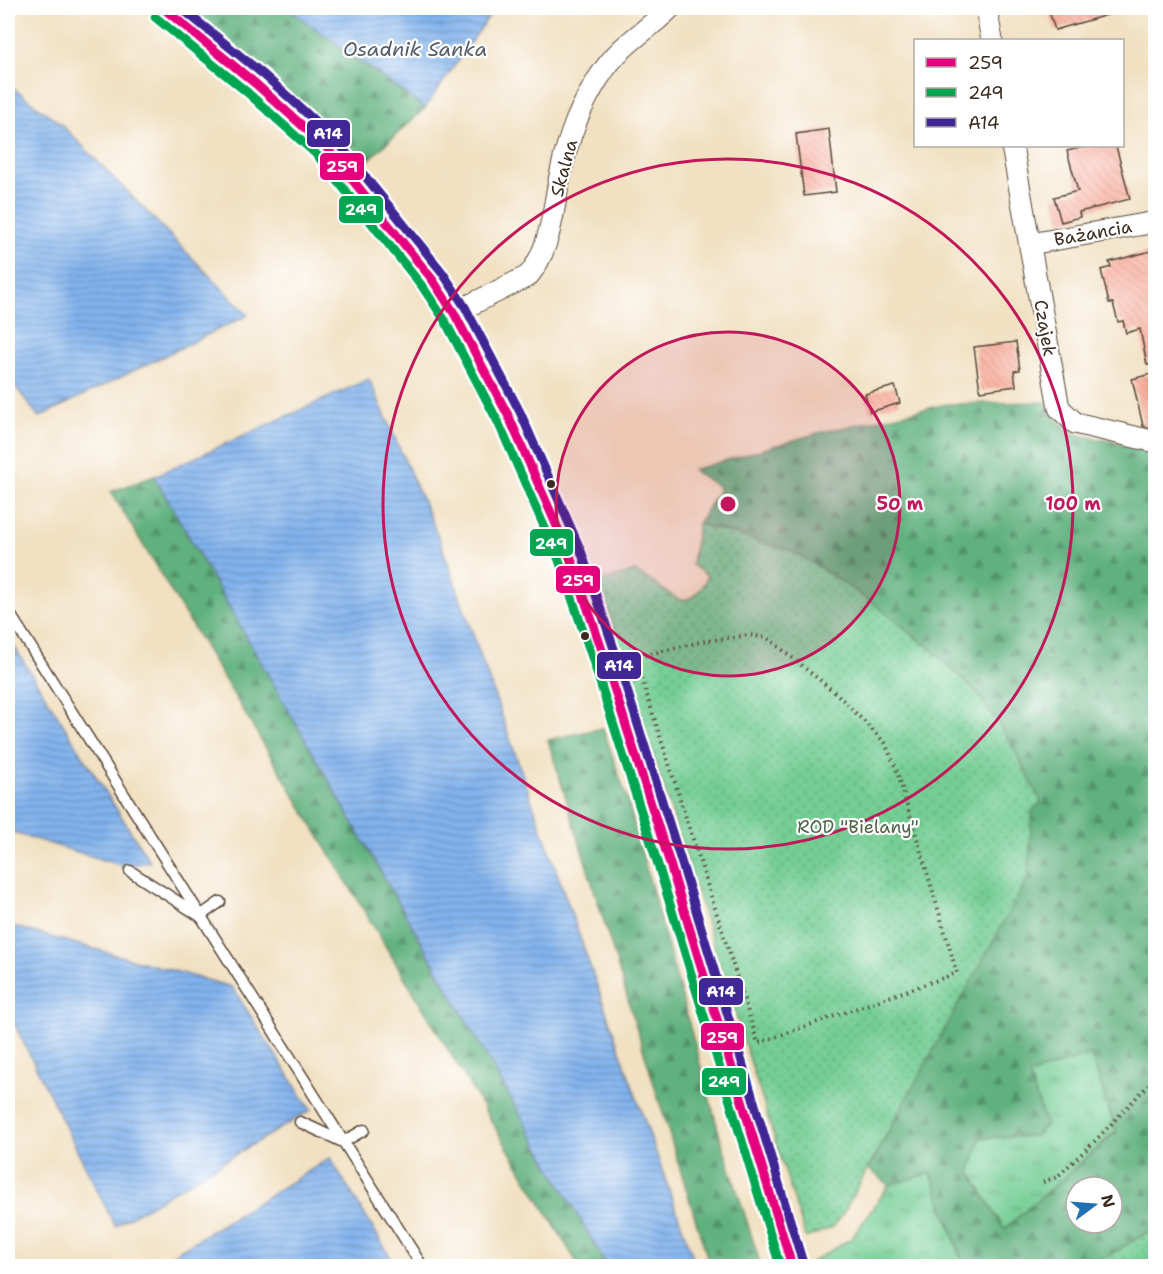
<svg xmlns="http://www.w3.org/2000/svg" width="1163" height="1274" viewBox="0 0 1163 1274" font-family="'Shantell Sans',sans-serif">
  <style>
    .grass { fill: url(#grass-tufts); stroke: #587c59; stroke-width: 1.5 }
    .forest { fill: url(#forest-firs); stroke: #4e6e4e; stroke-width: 1.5; fill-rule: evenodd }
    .garden { fill: url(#garden-dots); stroke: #587c59; stroke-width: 1.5 }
    .water { fill: url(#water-rules); stroke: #5e6e86; stroke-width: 1.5 }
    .building { fill: url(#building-back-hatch) }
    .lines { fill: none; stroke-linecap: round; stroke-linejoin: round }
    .service-casing { stroke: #564536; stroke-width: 13 }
    .minor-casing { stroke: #564536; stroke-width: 23 }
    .secondary-casing { stroke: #564536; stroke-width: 31 }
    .path { stroke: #564536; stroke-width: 4; stroke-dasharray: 1.5 4.5; stroke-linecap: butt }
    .service { stroke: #fff; stroke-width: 10 }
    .minor { stroke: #fff; stroke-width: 21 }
    .secondary { stroke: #fff; stroke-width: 28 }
    .bus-1-casing { stroke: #fff; stroke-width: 14 }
    .bus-2-casing { stroke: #fff; stroke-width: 14 }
    .bus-3-casing { stroke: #fff; stroke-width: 14 }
    .bus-1 { stroke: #e5007d; stroke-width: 9 }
    .bus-2 { stroke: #00a651; stroke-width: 9 }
    .bus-3 { stroke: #402795; stroke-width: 9 }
    .ring { fill: none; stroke: #c2185b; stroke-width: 3 }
    .bus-dot { fill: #3b2a1e; stroke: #fff; stroke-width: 2 }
    .labels { text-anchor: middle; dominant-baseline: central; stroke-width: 4.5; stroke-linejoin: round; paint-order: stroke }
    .street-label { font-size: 18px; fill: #3b2a1e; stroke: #fff }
    .park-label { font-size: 18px; fill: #4f6347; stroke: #fff }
    .water-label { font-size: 20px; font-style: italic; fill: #545a66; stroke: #fff }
    .centre { fill: #c2185b; stroke: #fff; stroke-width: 3 }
    .ring-label { font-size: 18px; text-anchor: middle; font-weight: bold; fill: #c2185b; stroke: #fff; stroke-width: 4.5; stroke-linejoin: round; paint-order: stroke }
    .line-badge { stroke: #fff; stroke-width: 2 }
    .badge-label { font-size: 16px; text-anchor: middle; font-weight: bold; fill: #fff }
  </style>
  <defs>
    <pattern id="grass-tufts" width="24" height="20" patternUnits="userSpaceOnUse" patternTransform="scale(1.5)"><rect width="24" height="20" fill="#75ce94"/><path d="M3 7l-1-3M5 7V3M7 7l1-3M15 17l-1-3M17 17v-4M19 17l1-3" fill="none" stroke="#61a778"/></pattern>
    <pattern id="forest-firs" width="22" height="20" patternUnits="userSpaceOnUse" patternTransform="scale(1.5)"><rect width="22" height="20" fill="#60b17e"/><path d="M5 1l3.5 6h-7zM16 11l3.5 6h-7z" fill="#509067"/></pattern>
    <pattern id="garden-dots" width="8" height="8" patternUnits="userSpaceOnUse" patternTransform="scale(1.5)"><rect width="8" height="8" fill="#75ce94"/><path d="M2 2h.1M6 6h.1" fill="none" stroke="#61a778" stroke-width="1.8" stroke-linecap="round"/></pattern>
    <pattern id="water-rules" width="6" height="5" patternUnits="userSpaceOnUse" patternTransform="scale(1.5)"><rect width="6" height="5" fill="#81b2ed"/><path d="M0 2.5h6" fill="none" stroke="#6b91bf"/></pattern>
    <pattern id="building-back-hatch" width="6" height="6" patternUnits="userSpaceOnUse" patternTransform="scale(1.5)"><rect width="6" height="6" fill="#f9ab99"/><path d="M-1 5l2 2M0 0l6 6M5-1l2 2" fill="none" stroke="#d69383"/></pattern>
  </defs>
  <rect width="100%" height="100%" fill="#fff"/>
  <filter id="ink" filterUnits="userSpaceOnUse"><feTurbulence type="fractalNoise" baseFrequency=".0167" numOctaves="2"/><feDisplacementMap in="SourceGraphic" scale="12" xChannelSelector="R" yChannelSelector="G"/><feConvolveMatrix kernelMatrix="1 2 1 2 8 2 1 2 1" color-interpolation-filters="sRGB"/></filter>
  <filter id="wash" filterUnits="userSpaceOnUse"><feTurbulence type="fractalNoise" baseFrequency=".008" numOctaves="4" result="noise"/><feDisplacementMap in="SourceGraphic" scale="24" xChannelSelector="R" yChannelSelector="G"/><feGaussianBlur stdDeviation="1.35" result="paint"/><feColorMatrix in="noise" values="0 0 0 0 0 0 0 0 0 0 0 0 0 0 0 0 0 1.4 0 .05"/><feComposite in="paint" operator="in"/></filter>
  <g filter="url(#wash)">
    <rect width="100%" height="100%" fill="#f1e0c1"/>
    <g class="grass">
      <polygon points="1091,1054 1116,1131 1004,1230 970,1172 980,1138 1036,1136 1029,1075"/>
      <polygon points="931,1173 964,1266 811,1266 810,1263 852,1238 889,1185"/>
    </g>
    <g class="forest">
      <polygon points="180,8 287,8 425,108 361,167 265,75"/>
      <path d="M1045,402L1056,419L1074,434L1155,450V1228L1091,1266H964L931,1173L889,1185L869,1169L938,1039L1028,878L1032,811L1041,802L1011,743L977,693L927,646L873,603L739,535L698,524L720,488L693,470L818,433L947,404ZM1091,1054L1116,1132L1004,1229L970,1172L980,1138L1036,1136L1046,1124L1029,1075ZM1076,1187H1112V1223H1076Z"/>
      <polygon points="154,476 607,1266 579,1266 111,492"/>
      <polygon points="603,728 628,802 721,1140 761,1266 710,1266 548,740"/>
    </g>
    <g class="garden">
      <path d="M698,524L792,551L819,567L873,603L927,646L977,693L1011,743L1041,802L1032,811L1028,878L841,1217L833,1227L806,1238L599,582L635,571L679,600C696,601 701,588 708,576L692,565Z"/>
      <polygon points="1155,1228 1155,1266 1091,1266"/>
    </g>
    <g class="water">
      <polygon points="287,8 495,8 425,108"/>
      <polygon points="8,84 61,124 248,315 39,417 8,377"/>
      <polygon points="369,379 439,538 696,1266 607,1266 154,476"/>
      <polygon points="8,637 150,862 123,866 8,831"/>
      <polygon points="8,925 232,987 311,1110 115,1226 8,1011"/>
      <polygon points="330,1158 396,1266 154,1266"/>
    </g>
    <g id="blocks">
      <g class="building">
        <polygon points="1048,8 1113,8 1114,13 1055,30"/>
        <polygon points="829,129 836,192 804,196 796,134"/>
        <polygon points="1087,146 1116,146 1130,199 1079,212 1080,217 1061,222 1054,197 1078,191 1067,151"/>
        <polygon points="1155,250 1155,276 1151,277 1155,293 1155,364 1147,365 1140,329 1126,333 1123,321 1118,322 1113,303 1109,303 1101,270 1111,267 1109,262"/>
        <polygon points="1016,342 1020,370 1014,371 1016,386 980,391 974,347"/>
        <polygon points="1155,373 1155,429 1143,426 1132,379"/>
        <polygon points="895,386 900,403 870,412 865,394"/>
      </g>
    </g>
  </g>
  <g filter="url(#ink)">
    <use href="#blocks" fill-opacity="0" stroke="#564536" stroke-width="1.5"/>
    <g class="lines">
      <g class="service-casing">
        <g id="service">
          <polyline points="8,611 422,1266"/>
          <polyline points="130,871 200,916 220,902"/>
          <polyline points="300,1122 343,1142 364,1130"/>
        </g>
      </g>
      <g class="minor-casing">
        <g id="minor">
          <polyline points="986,8 992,40"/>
          <polyline points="1012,146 1059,408 1075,423 1156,442"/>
          <polyline points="1030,244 1156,222"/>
          <path d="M454,313L528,276C553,247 553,203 562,167C565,152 571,134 577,119C588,94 602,68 621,50C637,35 655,23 670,8"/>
        </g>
      </g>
      <g class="secondary-casing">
        <polyline id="secondary" points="163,8 256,84 326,147 432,279 454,313 509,417 536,475 570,556 603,653 670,864 792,1266"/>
      </g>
      <g class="path">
        <polyline points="637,650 638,657 636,661 758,1043 957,973 896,768 885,743 838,695 768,638 749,635 700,642 638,657"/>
        <polyline points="1043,1182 1057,1177 1096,1140 1156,1077"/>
      </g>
      <use href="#service" class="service"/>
      <use href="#minor" class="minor"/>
      <use href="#secondary" class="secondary"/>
      <g class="bus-1-casing">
        <polyline id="bus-1" points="163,8 256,84 326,147 432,279 454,313 509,417 570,556 603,653 670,864 792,1266"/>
      </g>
      <g class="bus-2-casing">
        <polyline id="bus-2" points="155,17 248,93 317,155 422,286 444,319 498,422 559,560 592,657 659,868 780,1266"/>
      </g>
      <g class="bus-3-casing">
        <polyline id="bus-3" points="181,8 264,75 335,139 442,272 465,307 520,412 581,551 614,649 681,861 803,1263"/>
      </g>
      <use href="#bus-1" class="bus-1"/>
      <use href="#bus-2" class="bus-2"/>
      <use href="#bus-3" class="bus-3"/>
    </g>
  </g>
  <circle cx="728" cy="504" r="172" fill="#c2185b" fill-opacity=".12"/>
  <g class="ring">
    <circle cx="728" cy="504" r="172"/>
    <circle cx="728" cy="504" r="345"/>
  </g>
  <g class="bus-dot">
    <circle cx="551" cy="484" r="5"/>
    <circle cx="585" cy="636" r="5"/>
  </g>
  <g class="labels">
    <g class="street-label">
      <text transform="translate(564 168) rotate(-75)">Skalna</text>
      <text transform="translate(1093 233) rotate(-10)">Bażancia</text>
      <text transform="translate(1045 328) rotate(80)">Czajek</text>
    </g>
    <g class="park-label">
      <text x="858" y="827">ROD "Bielany"</text>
    </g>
    <g class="water-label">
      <text x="415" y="49">Osadnik Sanka</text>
    </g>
  </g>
  <circle cx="728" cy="504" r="9" class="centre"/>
  <g class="ring-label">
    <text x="900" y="510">50 m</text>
    <text x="1073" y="510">100 m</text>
  </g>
  <g class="line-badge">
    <rect x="306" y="119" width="45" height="29" rx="6" fill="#402795"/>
    <rect x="319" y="152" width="46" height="29" rx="6" fill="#e5007d"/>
    <rect x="338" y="195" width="46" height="29" rx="6" fill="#00a651"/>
    <rect x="529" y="528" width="45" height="29" rx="6" fill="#00a651"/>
    <rect x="555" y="565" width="46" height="29" rx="6" fill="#e5007d"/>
    <rect x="596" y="651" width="46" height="29" rx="6" fill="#402795"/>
    <rect x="698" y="977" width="46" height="29" rx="6" fill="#402795"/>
    <rect x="700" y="1022" width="45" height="29" rx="6" fill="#e5007d"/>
    <rect x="701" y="1067" width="46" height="29" rx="6" fill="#00a651"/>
  </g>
  <g class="badge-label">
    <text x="328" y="139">A14</text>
    <text x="342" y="172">259</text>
    <text x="361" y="215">249</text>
    <text x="551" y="549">249</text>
    <text x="578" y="586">259</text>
    <text x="619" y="671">A14</text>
    <text x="721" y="997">A14</text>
    <text x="722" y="1043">259</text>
    <text x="724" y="1087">249</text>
  </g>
  <rect width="1163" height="1274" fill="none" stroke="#fff" stroke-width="30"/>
  <rect x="914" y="39" width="210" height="108" fill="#ffffff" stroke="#b1aaa5" stroke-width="1.5"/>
  <rect x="926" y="58" width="30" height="9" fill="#e5007d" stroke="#b1aaa5" stroke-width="1.5"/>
  <text x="968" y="69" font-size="18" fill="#3b2a1e">259</text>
  <rect x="926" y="88" width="30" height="9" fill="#00a651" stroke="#b1aaa5" stroke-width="1.5"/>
  <text x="968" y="99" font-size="18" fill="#3b2a1e">249</text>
  <rect x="926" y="118" width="30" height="9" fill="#402795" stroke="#b1aaa5" stroke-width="1.5"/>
  <text x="968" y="129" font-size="18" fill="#3b2a1e">A14</text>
  <g transform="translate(1094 1205) rotate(74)"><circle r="28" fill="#ffffff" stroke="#b1aaa5" stroke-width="1.5"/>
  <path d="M0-4.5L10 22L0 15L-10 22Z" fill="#1f6fb2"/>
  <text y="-9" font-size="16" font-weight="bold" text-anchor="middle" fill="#3b2a1e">N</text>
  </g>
</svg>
